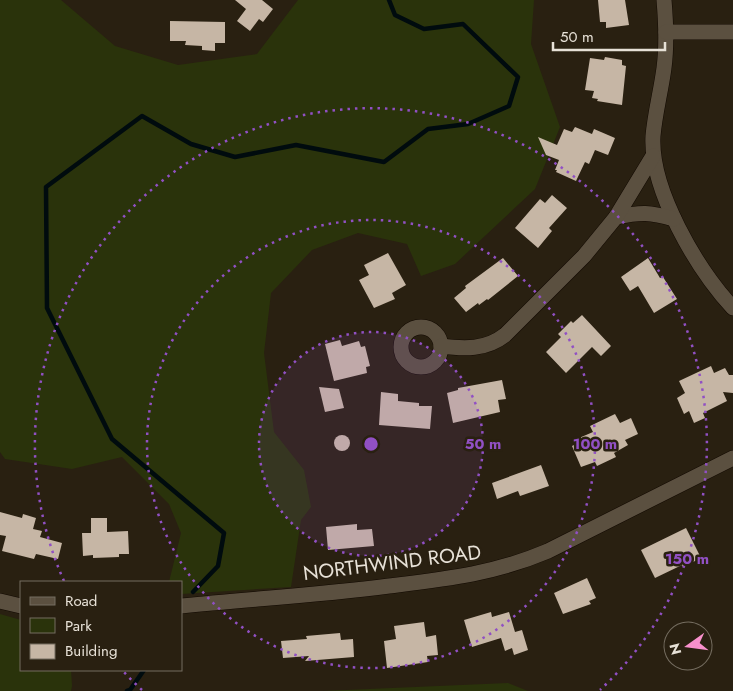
<svg xmlns="http://www.w3.org/2000/svg" width="733" height="691" viewBox="0 0 733 691" font-family="Jost,sans-serif">
  <style>
    .green { fill: #2a330b }
    .lines { fill: none; stroke-linecap: round; stroke-linejoin: round }
    .stream { stroke: #000b0e; stroke-width: 4.5 }
    .building { fill: #c6b6a5 }
    .minor-casing { stroke: #120900; stroke-width: 16 }
    .minor { stroke: #5b5040; stroke-width: 15 }
    .ring { fill: none; stroke: #9150c4; stroke-width: 2.5; stroke-dasharray: 2.5 5 }
    .labels { text-anchor: middle; dominant-baseline: central; stroke-width: 5; stroke-linejoin: round; paint-order: stroke }
    .street-label { font-size: 20px; fill: #e7e1d7; stroke: #292011 }
    .centre { fill: #9150c4; stroke: #292011; stroke-width: 2.5 }
    .ring-label { font-size: 15px; text-anchor: middle; font-weight: bold; fill: #9150c4; stroke: #292011; stroke-width: 5; stroke-linejoin: round; paint-order: stroke }
  </style>
  <rect width="100%" height="100%" fill="#292011"/>
  <g class="green">
    <polygon points="0,0 61,0 115,46 178,65 257,54 298,0 534,0 531,44 560,127 535,189 455,264 421,276 407,244 358,233 312,250 271,293 264,353 274,432 304,470 311,507 301,520 291,587 181,594 181,582 169,582 181,533 169,504 122,457 72,469 5,459 0,452"/>
    <polygon points="0,614 21,620 21,670 71,670 72,686 71,691 0,691"/>
    <polygon points="508,683 528,691 323,691"/>
  </g>
  <g class="lines">
    <g class="stream">
      <polyline points="193,592 218,566 224,533 112,439 47,308 46,187 142,116 191,144 235,157 296,145 384,162 428,129 468,124 509,106 518,77 463,24 424,29 395,15 389,0"/>
      <polyline points="127,691 130,690 144,670"/>
    </g>
  </g>
  <g class="building">
    <polygon points="235,0 262,0 273,9 263,22 259,19 250,31 237,21 246,9"/>
    <polygon points="598,0 625,0 629,25 606,28 606,22 600,22"/>
    <polygon points="170,21 225,22 225,43 215,43 215,51 202,50 202,46 185,45 186,41 170,41"/>
    <polygon points="605,57 622,60 622,65 626,66 622,105 597,101 598,99 592,98 594,91 585,90 590,58 604,60"/>
    <polygon points="575,127 592,134 594,129 615,138 608,155 595,150 589,164 585,162 576,181 556,172 557,170 555,170 559,160 546,155 538,137 557,145 564,129 572,132"/>
    <polygon points="552,195 567,208 549,228 552,231 538,248 515,228 540,199 545,203"/>
    <polygon points="388,253 406,285 392,293 395,299 374,308 359,280 369,275 364,265"/>
    <polygon points="503,258 518,276 488,300 487,299 479,305 478,303 466,312 454,298 466,288 465,286"/>
    <polygon points="648,258 660,278 663,277 677,299 654,313 638,286 630,291 621,277"/>
    <polygon points="582,315 611,346 601,356 592,347 566,373 546,352 561,337 558,334 571,321 573,323"/>
    <polygon points="340,340 342,346 359,341 361,347 365,346 370,366 366,367 367,373 334,381 325,344"/>
    <polygon points="711,366 714,373 725,368 729,375 733,375 733,393 723,392 727,401 703,413 705,418 694,423 689,411 684,414 677,398 685,393 679,381"/>
    <polygon points="502,380 506,399 498,400 500,412 453,423 447,393 458,390 458,388"/>
    <polygon points="319,387 339,389 344,408 325,412"/>
    <polygon points="381,392 398,394 398,401 419,403 419,406 432,406 430,429 379,425"/>
    <polygon points="615,414 620,423 631,418 638,434 625,440 628,445 614,453 616,457 597,466 595,462 581,467 572,446 580,442 579,438 593,432 590,426"/>
    <circle cx="342" cy="443" r="8"/>
    <polygon points="541,465 549,486 520,496 518,491 497,499 492,483"/>
    <polygon points="0,512 22,518 23,514 36,518 33,529 42,531 40,537 62,543 58,559 36,554 34,559 2,551 6,536 0,535"/>
    <polygon points="91,518 107,518 107,532 128,531 129,554 119,554 119,557 93,558 93,555 83,556 82,533 91,533"/>
    <polygon points="357,524 357,530 372,529 374,546 328,550 326,527"/>
    <polygon points="686,528 701,558 683,567 682,565 655,578 641,550"/>
    <polygon points="587,578 596,598 589,601 591,604 563,614 554,593"/>
    <polygon points="491,612 492,617 509,612 515,632 522,630 528,650 514,655 512,648 505,651 501,638 472,647 464,620"/>
    <polygon points="424,622 426,637 436,635 438,655 427,656 428,662 387,668 384,641 396,639 394,626"/>
    <polygon points="340,633 341,640 353,639 354,657 305,661 309,656 283,658 281,641 307,639 306,636"/>
  </g>
  <g class="lines">
    <g class="minor-casing">
      <g id="minor">
        <path d="M664,0C666,23 667,45 664,68C661,91 655,113 653,136C650,190 697,269 733,308"/>
        <polyline points="666,32 733,32"/>
        <path d="M616,217C641,212 650,212 674,219"/>
        <circle cx="421" cy="347" r="20"/>
        <path d="M441,346C464,349 486,350 505,335L584,256L616,217L653,156"/>
        <polyline points="0,601 21,606"/>
        <path d="M181,606C251,599 320,595 389,586C447,579 494,574 548,551L733,458"/>
      </g>
    </g>
    <use href="#minor" class="minor"/>
  </g>
  <circle cx="371" cy="444" r="112" fill="#9150c4" fill-opacity=".12"/>
  <g class="ring">
    <circle cx="371" cy="444" r="112"/>
    <circle cx="371" cy="444" r="224"/>
    <path d="M142 690A336 336 0 0 1 123 671M64 581A336 336 0 1 1 600 690"/>
  </g>
  <g class="labels">
    <g class="street-label">
      <text transform="translate(392 563) rotate(-7)">NORTHWIND ROAD</text>
    </g>
  </g>
  <circle cx="371" cy="444" r="8" class="centre"/>
  <g class="ring-label">
    <text x="483" y="449">50 m</text>
    <text x="595" y="449">100 m</text>
    <text x="687" y="564">150 m</text>
  </g>
  <rect x="20" y="581" width="162" height="90" fill="#292011" stroke="#756d60"/>
  <rect x="30" y="597" width="25" height="8" fill="#5b5040" stroke="#756d60"/>
  <text x="65" y="606" font-size="15" fill="#e7e1d7">Road</text>
  <rect x="30" y="618" width="25" height="15" fill="#2a330b" stroke="#756d60"/>
  <text x="65" y="631" font-size="15" fill="#e7e1d7">Park</text>
  <rect x="30" y="644" width="25" height="15" fill="#c6b6a5" stroke="#756d60"/>
  <text x="65" y="656" font-size="15" fill="#e7e1d7">Building</text>
  <g transform="translate(688 646) rotate(256)"><circle r="24" fill="#292011" stroke="#756d60"/>
  <path d="M0-4L9 19L0 12L-9 19Z" fill="#f890cc"/>
  <text y="-8" font-size="14" font-weight="bold" text-anchor="middle" fill="#e7e1d7">N</text>
  </g>
  <path d="M553 42v8h112v-8" fill="none" stroke="#e7e1d7" stroke-width="2.5"/>
  <text x="560" y="42" font-size="15" fill="#e7e1d7" stroke="#292011" stroke-width="4" paint-order="stroke">50 m</text>
</svg>
